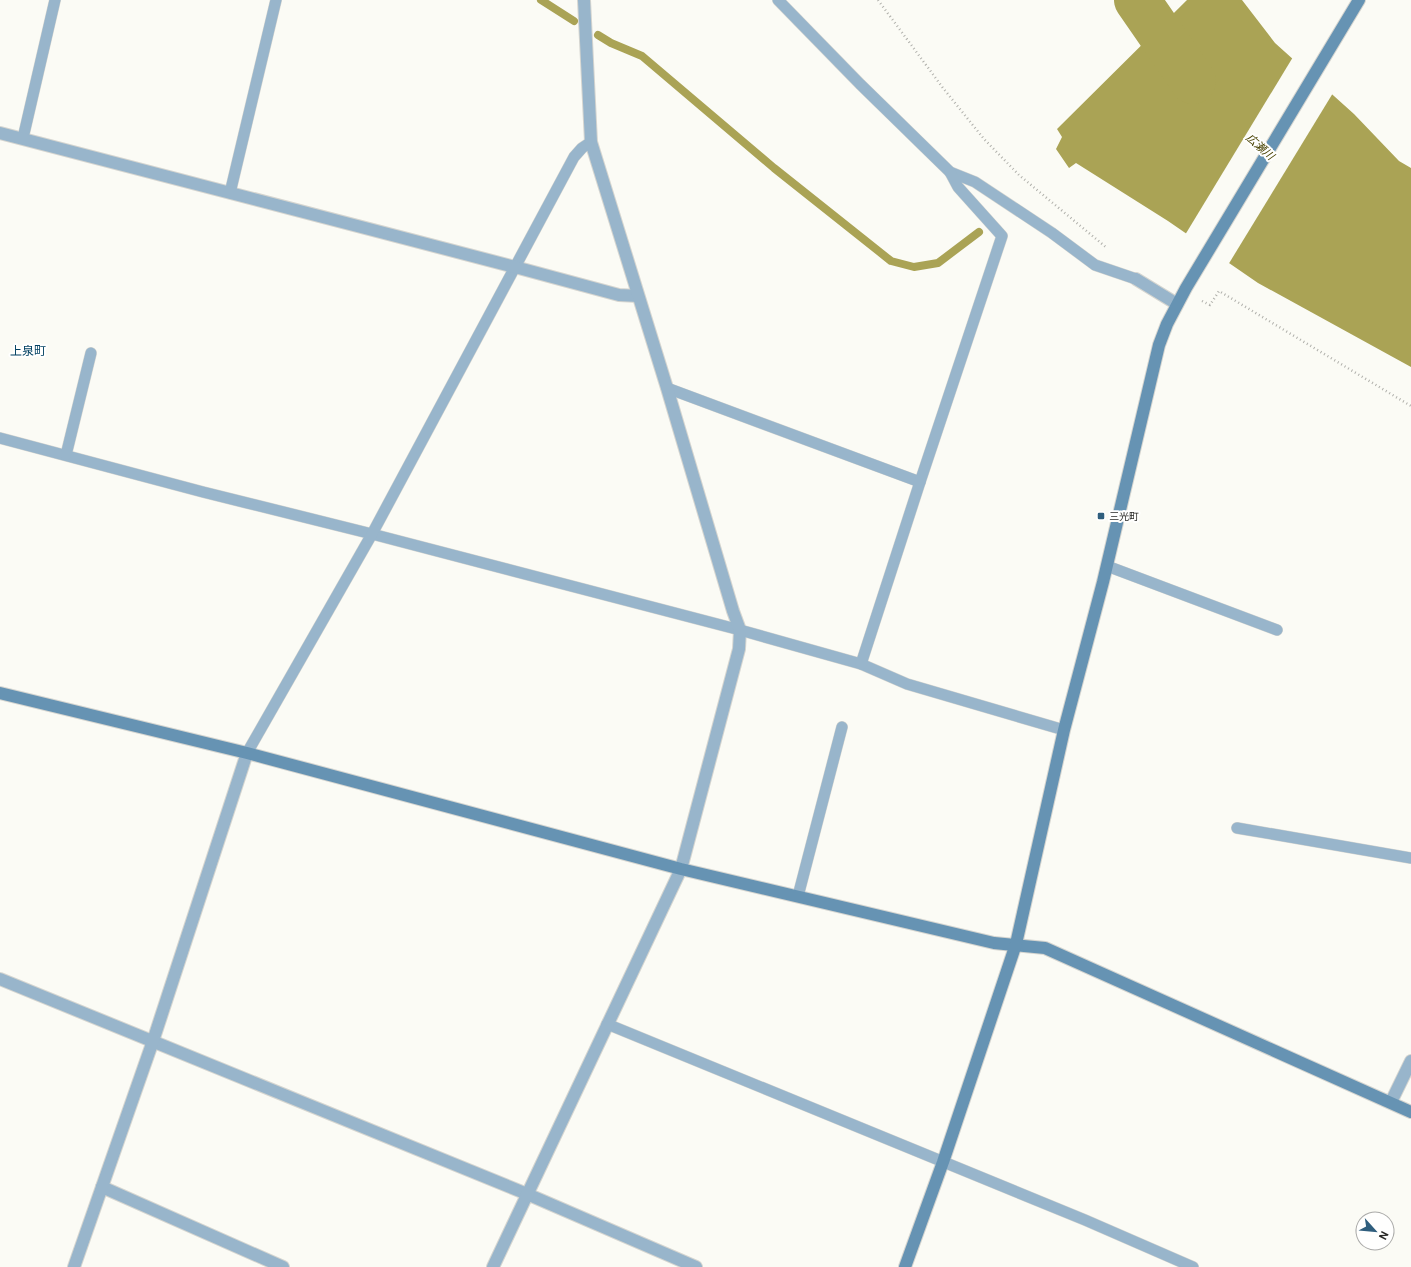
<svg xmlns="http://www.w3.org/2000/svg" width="1411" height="1267" viewBox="0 0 1411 1267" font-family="Roboto,'Noto Sans JP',sans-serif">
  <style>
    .water { fill: #aaa355 }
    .pier { fill: #fbfbf5 }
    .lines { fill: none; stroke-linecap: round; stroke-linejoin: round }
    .stream { stroke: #aaa355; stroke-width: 8 }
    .river { stroke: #aaa355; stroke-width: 46 }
    .lane-casing { stroke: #d5d5d0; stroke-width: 12 }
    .street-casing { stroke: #d5d5d0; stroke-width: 14 }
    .secondary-casing { stroke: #d5d5d0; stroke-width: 14 }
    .path { stroke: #b0b0ab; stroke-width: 2.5; stroke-dasharray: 1 3; stroke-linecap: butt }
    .lane { stroke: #98b5cb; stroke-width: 11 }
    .street { stroke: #98b5cb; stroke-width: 12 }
    .secondary { stroke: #6693b3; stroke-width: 12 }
    .poi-dot { fill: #2f5e7d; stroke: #fffffe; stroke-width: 1.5 }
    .labels { text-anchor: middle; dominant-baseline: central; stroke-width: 4; stroke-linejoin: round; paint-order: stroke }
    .poi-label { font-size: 10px; fill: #2a2a27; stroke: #fffffe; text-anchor: start }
    .water-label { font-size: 11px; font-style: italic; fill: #484201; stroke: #fffffe }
    .quarter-label { font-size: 12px; fill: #014061; stroke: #fffffe }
  </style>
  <rect width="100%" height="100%" fill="#fbfbf5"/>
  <polygon class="water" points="1187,0 1242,0 1275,43 1354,114 1399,161 1411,168 1411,367 1258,283 1168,221 1076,163 1069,168 1056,149 1062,137 1057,129"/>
  <polygon class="pier" points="1293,57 1333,93 1228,265 1185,235"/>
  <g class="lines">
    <g class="stream">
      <polyline points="541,0 574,21"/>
      <polyline points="598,35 611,43 642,56 774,168 891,261 914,267 938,263 979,232"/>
    </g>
    <polyline class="river" points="1137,0 1193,81"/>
    <g class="lane-casing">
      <g id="lane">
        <polyline points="778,0 860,84 950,172 975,182 1052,233 1095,265 1136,279"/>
        <polyline points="23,138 55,0"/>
        <polyline points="230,193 276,0"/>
        <polyline points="667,388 920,482"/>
        <polyline points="0,438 203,492 372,534 740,630 861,664 907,684 1064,730"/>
        <polyline points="66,455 91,353"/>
        <polyline points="1107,566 1277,630"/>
        <polyline points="861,664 920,482 1002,236 958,187 950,172"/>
        <polyline points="247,753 372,534 574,157 582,148 591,142"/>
        <polyline points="1237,828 1411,858"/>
        <polyline points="798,896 842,727"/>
        <polyline points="607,1024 1085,1220 1193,1267"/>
      </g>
    </g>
    <g class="street-casing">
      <g id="street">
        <polyline points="0,133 515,267 619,295 638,296"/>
        <polyline points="1136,279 1177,304"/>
        <polyline points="0,979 527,1194 696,1267"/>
        <polyline points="1391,1102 1411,1061"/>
        <polyline points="102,1187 283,1267"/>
        <polyline points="74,1267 153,1041 247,753"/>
        <polyline points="493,1267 681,869 739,649 740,630 733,611 667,388 591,142 584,0"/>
      </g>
    </g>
    <g class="secondary-casing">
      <g id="secondary">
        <polyline points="0,693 247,753 681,869 994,943 1045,948 1411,1112"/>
        <polyline points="905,1267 943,1162 1016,944 1064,730 1103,582 1159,345 1167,324 1186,288 1359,0"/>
      </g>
    </g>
    <g class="path">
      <polyline points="878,0 943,88 984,139 1019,175 1107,248"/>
      <polyline points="1202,301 1210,305 1219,291 1411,406"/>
    </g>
    <use href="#lane" class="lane"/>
    <use href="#street" class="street"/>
    <use href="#secondary" class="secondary"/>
  </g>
  <rect class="poi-dot" x="1097" y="512" width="8" height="8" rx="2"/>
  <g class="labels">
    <g class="poi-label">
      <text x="1109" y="516">三光町</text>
    </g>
    <g class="water-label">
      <text transform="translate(1260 147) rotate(41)">広瀬川</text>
    </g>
    <g class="quarter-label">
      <text x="28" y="351">上泉町</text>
    </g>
  </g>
  <g transform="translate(1375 1231) rotate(117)"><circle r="19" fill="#fffffe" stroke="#aaaaa8"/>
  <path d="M0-3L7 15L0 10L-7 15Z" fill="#2f5e7d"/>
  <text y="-6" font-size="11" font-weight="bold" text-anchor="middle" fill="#2a2a27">N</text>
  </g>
</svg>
